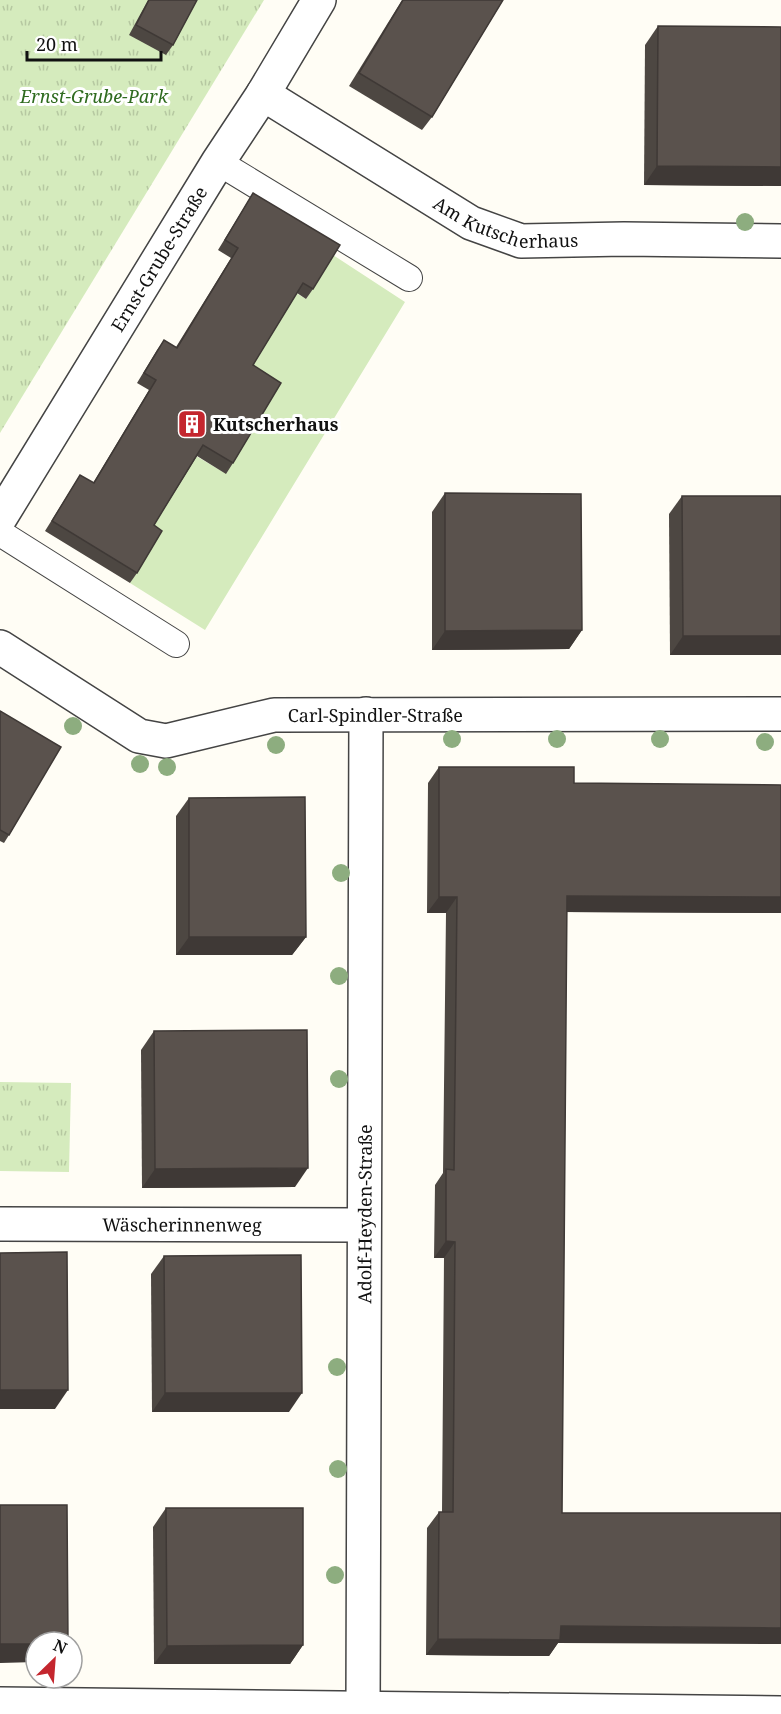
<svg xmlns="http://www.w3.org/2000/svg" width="781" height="1714" viewBox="0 0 781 1714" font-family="'Noto Serif',serif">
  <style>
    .park { fill: url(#park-tufts) }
    .garden { fill: #d5ebbd }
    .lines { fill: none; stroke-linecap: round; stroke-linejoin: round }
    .service-casing { stroke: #444; stroke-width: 28 }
    .minor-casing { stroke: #444; stroke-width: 36 }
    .service { stroke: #fff; stroke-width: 26 }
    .minor { stroke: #fff; stroke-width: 33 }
    .tree { fill: #8dad7f }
    .wall { fill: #4d4742 }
    .shaded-wall { fill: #3f3936 }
    .building { fill: #5a524d; stroke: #3f3936; stroke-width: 1.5 }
    .labels { text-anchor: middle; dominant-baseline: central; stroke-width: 6; stroke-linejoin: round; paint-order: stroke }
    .park-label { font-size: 18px; font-style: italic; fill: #2f6b1f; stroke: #fff }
    .street-label { font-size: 18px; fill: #111; stroke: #fff }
    .poi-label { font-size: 18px; font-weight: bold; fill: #111; stroke: #fff; text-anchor: start }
  </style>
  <defs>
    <pattern id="park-tufts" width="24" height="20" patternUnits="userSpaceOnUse" patternTransform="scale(1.5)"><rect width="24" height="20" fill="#d5ebbd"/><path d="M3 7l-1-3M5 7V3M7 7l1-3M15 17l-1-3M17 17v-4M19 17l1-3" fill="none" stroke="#b6c8a1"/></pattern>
  </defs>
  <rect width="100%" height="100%" fill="#fffdf5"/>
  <g class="park">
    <polygon points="0,0 264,0 0,433"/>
    <polygon points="0,1082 71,1083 69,1172 0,1171"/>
  </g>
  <polygon class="garden" points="333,255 405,302 205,630 130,583 155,541 147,536 196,456 225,473 246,375 296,293 306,299"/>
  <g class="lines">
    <g class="service-casing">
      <g id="service">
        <polyline points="218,162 409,278"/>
        <polyline points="0,533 176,644"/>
      </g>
    </g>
    <g class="minor-casing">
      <g id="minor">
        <path id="s1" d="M263,94L471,223L521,241L624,239L781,241"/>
        <path id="s2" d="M0,518L218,162L263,94L319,0"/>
        <path id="s3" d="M0,647L139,736L166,741L274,715L781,714"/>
        <path id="s4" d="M0,1224L363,1225"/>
        <polyline points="0,1704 781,1713"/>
        <path id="s5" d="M363,1714L366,714"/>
      </g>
    </g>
    <use href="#service" class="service"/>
    <use href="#minor" class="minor"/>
  </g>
  <g class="tree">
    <circle cx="745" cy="222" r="9"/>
    <circle cx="73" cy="726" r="9"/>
    <circle cx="452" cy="739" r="9"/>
    <circle cx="557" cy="739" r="9"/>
    <circle cx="660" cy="739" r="9"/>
    <circle cx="765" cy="742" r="9"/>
    <circle cx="276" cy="745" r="9"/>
    <circle cx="140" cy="764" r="9"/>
    <circle cx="167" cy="767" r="9"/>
    <circle cx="341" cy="873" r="9"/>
    <circle cx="339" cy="976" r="9"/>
    <circle cx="339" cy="1079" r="9"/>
    <circle cx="337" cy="1367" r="9"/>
    <circle cx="338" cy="1469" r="9"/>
    <circle cx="335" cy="1575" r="9"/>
  </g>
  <g class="wall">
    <polygon points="148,0 197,0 173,45 166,55 129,35"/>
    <polygon points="402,0 503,0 432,117 422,130 349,86"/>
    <polygon points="658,26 781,27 781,186 644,185 645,45"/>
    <polygon points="253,193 313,289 306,299 297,293 253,365 233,463 226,474 197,456 154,525 137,573 130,583 45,531 80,475 93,483 149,390 137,383 157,350 164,340 176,347 231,258 218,250"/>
    <polygon points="445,493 582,630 569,649 432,650 432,512"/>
    <polygon points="682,496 781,496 781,655 670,655 669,514"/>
    <polygon points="0,711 9,835 4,843 0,841"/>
    <polygon points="439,767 574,783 781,785 781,913 567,912 558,1643 549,1656 426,1655 427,1528 439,1512 442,1512 444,1258 434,1258 435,1185 443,1173 446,913 427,913 428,783"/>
    <polygon points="189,798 306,937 292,955 176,955 176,816"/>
    <polygon points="154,1031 295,1187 142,1188 141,1050"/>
    <polygon points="164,1256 289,1412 152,1412 151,1274"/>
    <polygon points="166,1508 303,1645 290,1664 154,1664 153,1527"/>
  </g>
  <g class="shaded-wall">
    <polygon points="657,166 781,167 781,186 644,185"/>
    <polygon points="582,630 569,649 432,650 445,631"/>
    <polygon points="683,636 781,636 781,655 670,655"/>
    <polygon points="567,896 781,897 781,913 556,912"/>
    <polygon points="439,897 457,897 446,913 427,913"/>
    <polygon points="189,937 306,937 292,955 176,955"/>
    <polygon points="308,1168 295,1187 142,1188 155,1169"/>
    <polygon points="446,1241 455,1242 444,1258 434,1258"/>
    <polygon points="0,1390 68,1390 55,1409 0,1409"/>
    <polygon points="165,1393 302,1393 289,1412 152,1412"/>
    <polygon points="561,1626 781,1628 781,1644 558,1643 549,1656 426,1655 438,1639"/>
    <polygon points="0,1644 36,1644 36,1662 0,1663"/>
    <polygon points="303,1645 290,1664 154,1664 167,1646"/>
  </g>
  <g class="building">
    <polygon points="149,0 197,0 173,45 136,25"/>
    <polygon points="403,0 503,0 432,117 359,73"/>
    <polygon points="658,26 781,27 781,167 657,166"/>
    <polygon points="253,193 340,245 313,289 303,283 253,365 281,383 233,463 203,445 154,525 162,531 137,573 52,521 80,475 94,483 156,380 144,373 164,340 177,348 238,248 225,240"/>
    <polygon points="445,493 581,494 582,630 445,631"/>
    <polygon points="682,496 781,496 781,636 683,636"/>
    <polygon points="0,711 61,747 9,835 0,830"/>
    <polygon points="439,767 574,767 574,783 781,785 781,897 567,896 562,1513 781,1513 781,1628 561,1626 560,1640 438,1639 439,1512 453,1512 455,1242 446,1241 446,1169 454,1170 457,897 439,897"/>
    <polygon points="305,797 306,937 189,937 189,798"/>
    <polygon points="307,1030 308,1168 155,1169 154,1031"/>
    <polygon points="67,1252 68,1390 0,1390 0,1253"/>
    <polygon points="301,1255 302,1393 165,1393 164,1256"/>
    <polygon points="0,1505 67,1505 68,1642 36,1642 36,1644 0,1644"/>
    <polygon points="166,1508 303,1508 303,1645 167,1646"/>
  </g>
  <defs>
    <g id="building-square" transform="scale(1.5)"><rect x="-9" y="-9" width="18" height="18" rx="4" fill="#c4262e" stroke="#fff"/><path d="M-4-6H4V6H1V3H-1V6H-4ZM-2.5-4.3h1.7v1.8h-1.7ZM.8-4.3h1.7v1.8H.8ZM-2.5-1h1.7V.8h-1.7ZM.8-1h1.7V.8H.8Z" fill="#fff"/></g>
  </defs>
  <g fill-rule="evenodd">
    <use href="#building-square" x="192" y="424"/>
  </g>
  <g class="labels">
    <g class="park-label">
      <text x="94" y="96">Ernst-Grube-Park</text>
    </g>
    <g class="street-label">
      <text stroke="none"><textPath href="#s1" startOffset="279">Am Kutscherhaus</textPath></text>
      <text stroke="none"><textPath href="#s2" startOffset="304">Ernst-Grube-Straße</textPath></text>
      <text stroke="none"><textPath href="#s3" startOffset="405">Carl-Spindler-Straße</textPath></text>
      <text stroke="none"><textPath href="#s5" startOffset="500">Adolf-Heyden-Straße</textPath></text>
      <text stroke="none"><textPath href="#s4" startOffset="182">Wäscherinnenweg</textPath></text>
    </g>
    <g class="poi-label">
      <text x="213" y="424">Kutscherhaus</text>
    </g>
  </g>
  <g transform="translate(54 1660) rotate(25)"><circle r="28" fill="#ffffff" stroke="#a0a0a0" stroke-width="1.5"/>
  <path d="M0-4.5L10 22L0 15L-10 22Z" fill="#c4262e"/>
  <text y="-9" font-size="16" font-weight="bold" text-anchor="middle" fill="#111111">N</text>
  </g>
  <path d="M27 51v9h134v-9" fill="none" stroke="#111111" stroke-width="3"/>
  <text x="36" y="51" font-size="18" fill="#111111" stroke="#ffffff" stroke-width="4.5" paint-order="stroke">20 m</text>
</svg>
